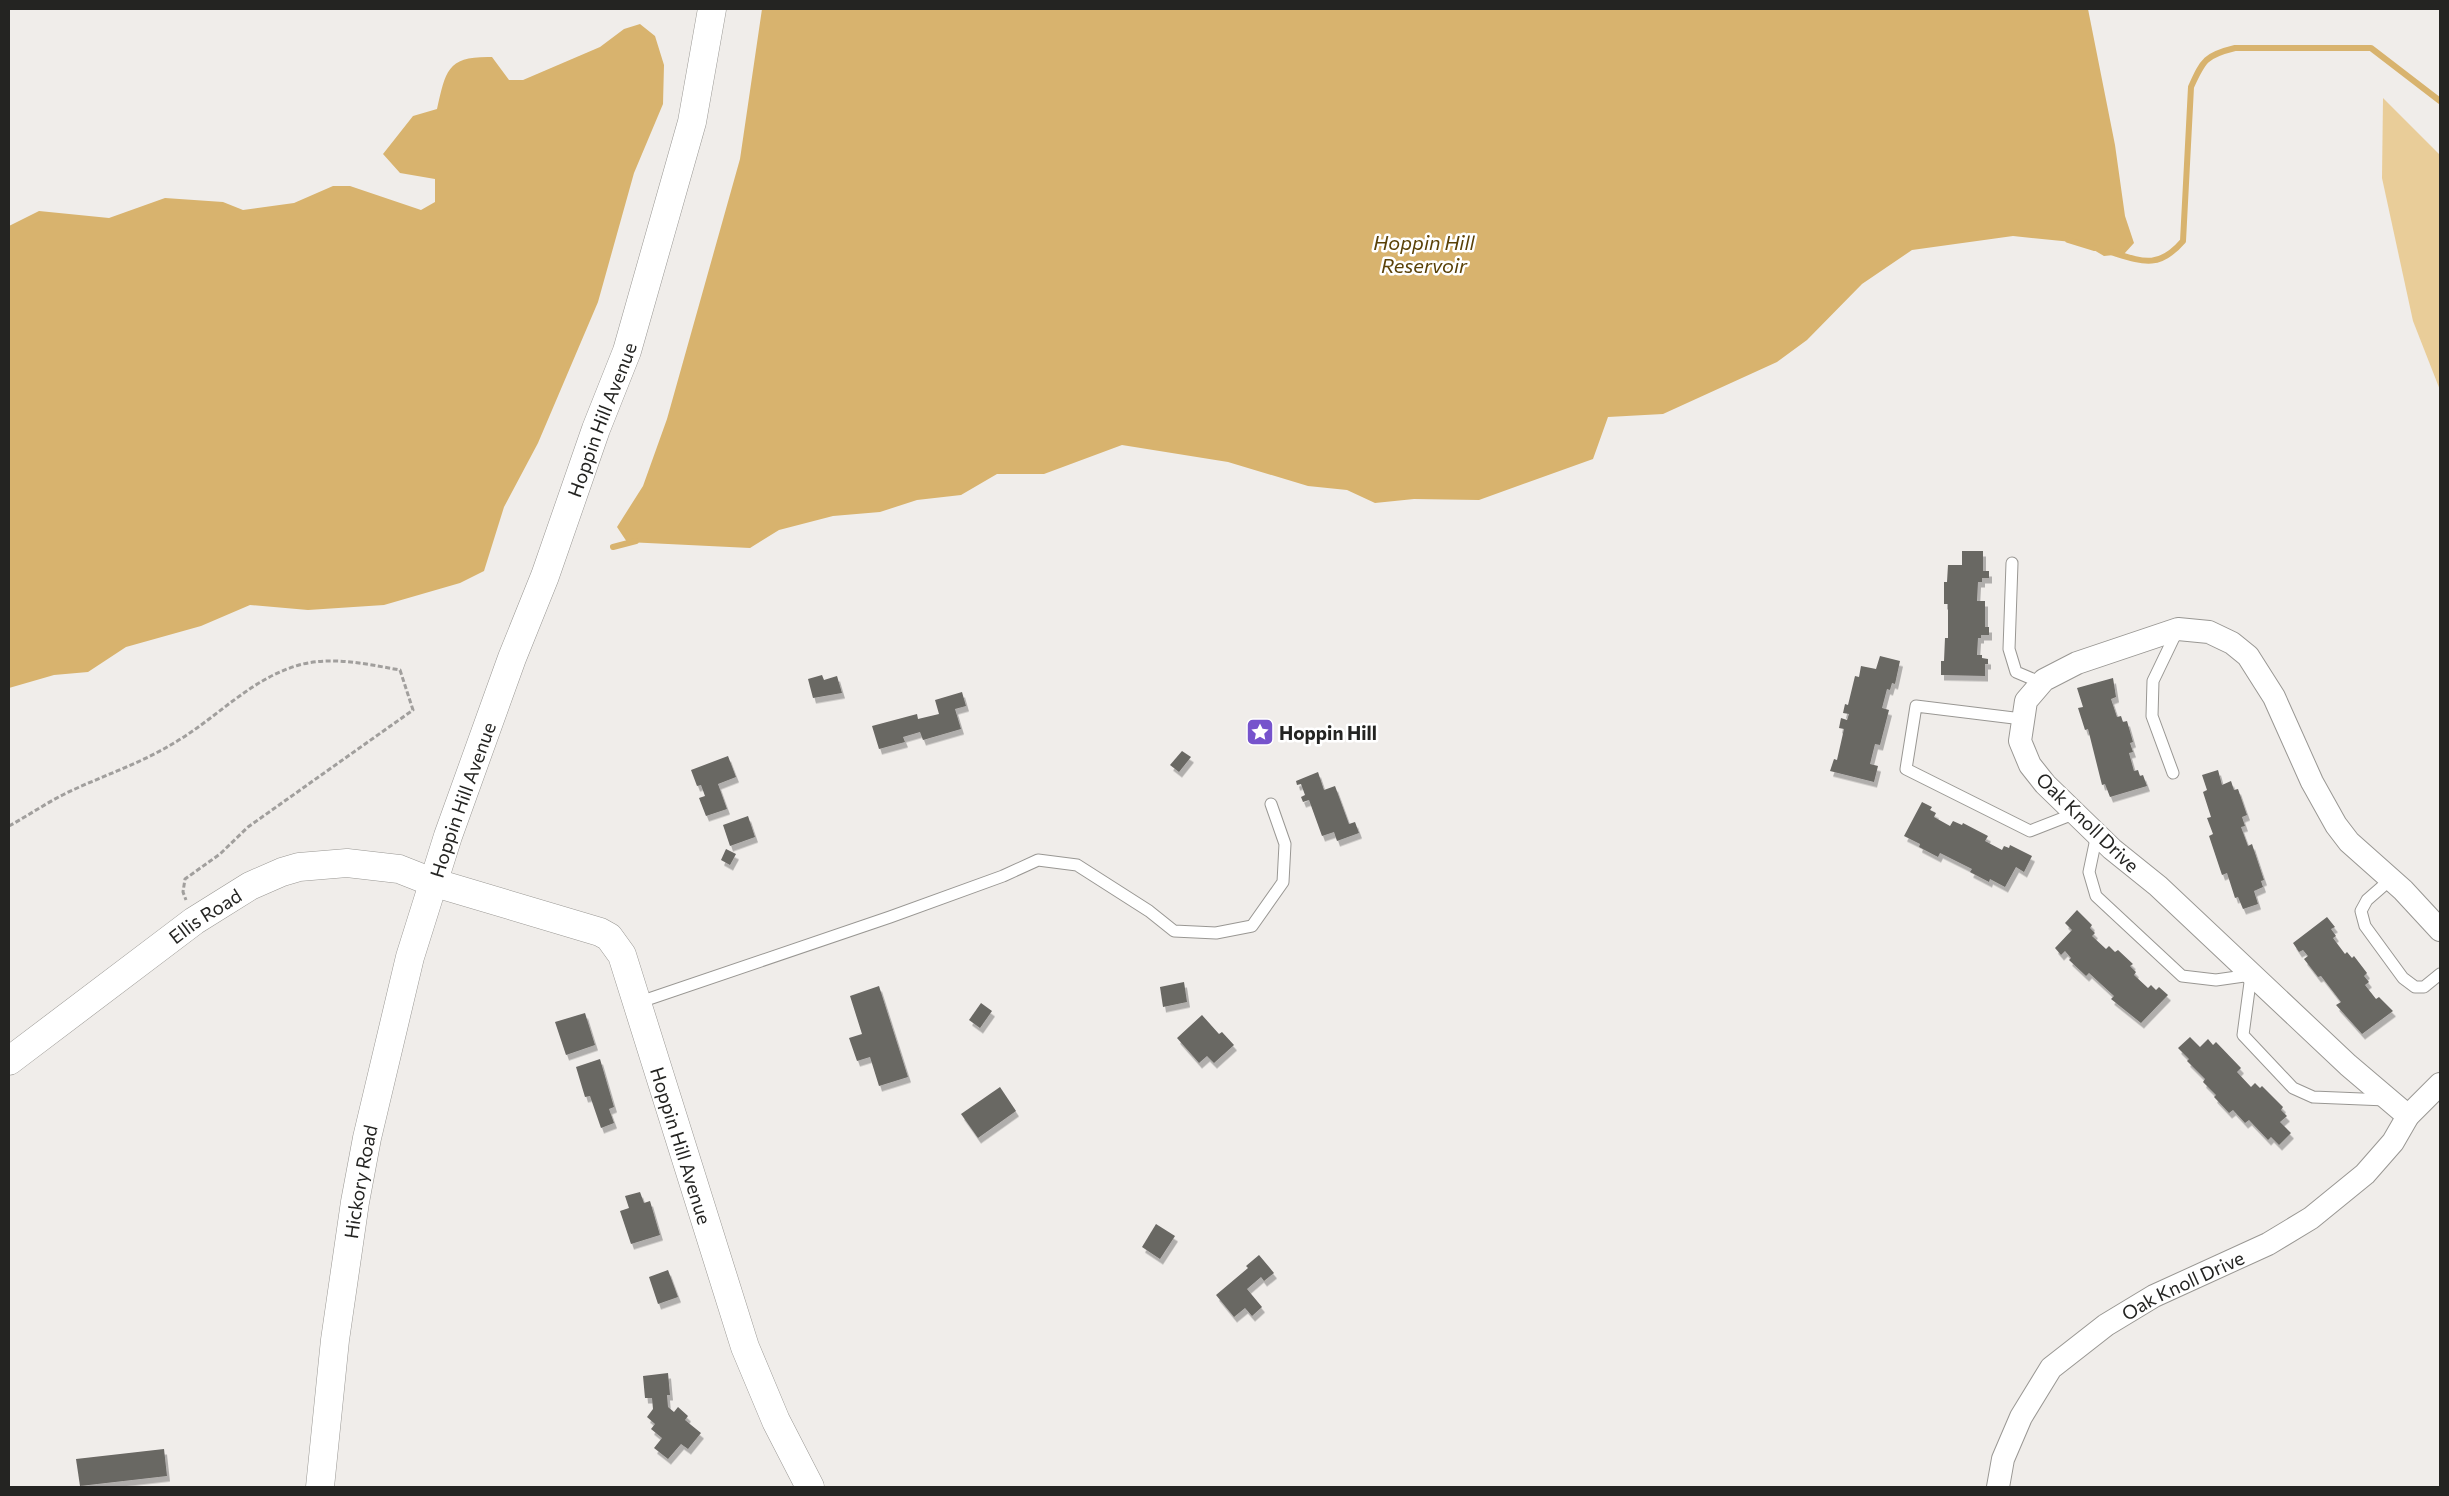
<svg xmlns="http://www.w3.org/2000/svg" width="2449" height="1496" viewBox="0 0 2449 1496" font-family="Commissioner,sans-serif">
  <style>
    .green { fill: #e9cd99 }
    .water { fill: #d8b36e }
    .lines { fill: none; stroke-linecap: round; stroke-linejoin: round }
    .stream { stroke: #d8b36e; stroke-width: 6 }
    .building { fill: #696763; filter: url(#shadow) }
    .lane-casing { stroke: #999793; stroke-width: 13 }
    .street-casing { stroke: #999793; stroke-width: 24 }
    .secondary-casing { stroke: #999793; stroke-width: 29 }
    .path { stroke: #a19f9d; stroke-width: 3; stroke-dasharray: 5 2.5; stroke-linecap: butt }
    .lane { stroke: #fff; stroke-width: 11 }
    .street { stroke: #fff; stroke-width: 22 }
    .secondary { stroke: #fff; stroke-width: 28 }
    .labels { text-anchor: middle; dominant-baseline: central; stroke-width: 5; stroke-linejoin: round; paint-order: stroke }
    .street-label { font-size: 19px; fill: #242422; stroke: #fff }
    .poi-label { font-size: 19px; font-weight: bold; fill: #242422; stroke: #fff; text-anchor: start }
    .water-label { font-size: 20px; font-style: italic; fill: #5a4107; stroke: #fff }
  </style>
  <defs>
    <filter id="shadow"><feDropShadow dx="3" dy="5.5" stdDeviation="0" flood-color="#0004"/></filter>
  </defs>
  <rect width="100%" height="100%" fill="#f0edea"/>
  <polygon class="green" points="2383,98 2440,155 2440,390 2413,321 2382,178"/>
  <g class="water">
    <polygon points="762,9 2088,9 2115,145 2125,216 2134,243 2124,254 2104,256 2082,243 2013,236 1912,250 1862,284 1807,340 1777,362 1663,414 1608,417 1593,459 1479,500 1414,499 1375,503 1347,490 1308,486 1228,462 1122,445 1044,474 997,474 961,495 917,500 880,512 833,516 779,530 750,548 627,542 617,527 643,486 667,419 740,159"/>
    <path d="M640,24L655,36L664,65L663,104L634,173L598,302L538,443L504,507L484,571L460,583L384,605L308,610L250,605L201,626L126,647L88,672L54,675L9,688V226L39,211L109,218L165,198L223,202L243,210L294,203L333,186H350L421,210L435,202V179L400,173L383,154L413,116L437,109C446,70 447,56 492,57L509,80H523L600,47L624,29Z"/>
  </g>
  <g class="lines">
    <g class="stream">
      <polyline points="2068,240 2094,248"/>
      <path d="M2111,252C2143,262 2159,269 2183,241L2191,87C2203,60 2206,55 2235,48H2371L2440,101"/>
      <polyline points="613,547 636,541"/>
    </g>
  </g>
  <g class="building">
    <polygon points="1962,551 1983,551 1983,571 1989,571 1989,578 1982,578 1982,582 1978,582 1977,601 1985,601 1985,627 1989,627 1989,635 1981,635 1981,638 1978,638 1977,655 1982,655 1982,658 1988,659 1988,664 1985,664 1985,676 1941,675 1941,661 1944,661 1945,638 1948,638 1948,604 1944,604 1944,582 1947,582 1948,565 1962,565"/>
    <polygon points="1880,656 1900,661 1895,684 1892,683 1890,690 1887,689 1882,708 1889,710 1880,745 1875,744 1870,764 1878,766 1874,782 1830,771 1834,759 1837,760 1844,729 1839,728 1841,718 1847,720 1849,714 1843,713 1845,704 1848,705 1855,676 1859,677 1861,666 1876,669"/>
    <polygon points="822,675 824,680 837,676 842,693 813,698 808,679"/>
    <polygon points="2113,678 2116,697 2111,699 2117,717 2121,716 2123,722 2127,721 2133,742 2130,743 2133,752 2129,753 2134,771 2138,770 2140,776 2143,775 2147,786 2110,797 2105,784 2102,785 2088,729 2085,730 2078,708 2083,707 2077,688"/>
    <polygon points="962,692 966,706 955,709 961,729 923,740 920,732 903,737 905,742 879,749 872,726 917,714 918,719 939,714 935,700"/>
    <polygon points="1182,751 1191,757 1179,772 1170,765"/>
    <polygon points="728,756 736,777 718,784 727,809 706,816 699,798 705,796 701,785 697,786 691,770"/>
    <polygon points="2218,770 2222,785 2231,781 2234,790 2238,789 2247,815 2242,817 2245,826 2241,827 2248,846 2252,844 2264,880 2261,881 2263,887 2254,891 2258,904 2243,909 2238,897 2235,898 2227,873 2222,875 2209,836 2213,834 2207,818 2211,817 2203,792 2207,790 2202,775"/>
    <polygon points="1318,772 1324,790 1335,786 1349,824 1355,822 1359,833 1337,841 1334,832 1322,836 1309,800 1303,802 1301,797 1305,795 1301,784 1297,785 1296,781"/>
    <polygon points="1922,802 1932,807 1930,810 1936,813 1934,817 1950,826 1953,821 1962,825 1963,823 1988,836 1985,841 2002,850 2004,846 2009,848 2010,845 2032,856 2024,872 2016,867 2005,887 1990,879 1989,882 1970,872 1972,869 1940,853 1938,857 1919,847 1920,844 1904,836"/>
    <polygon points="748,816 755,837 730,846 723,825"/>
    <polygon points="726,849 736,854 730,865 721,860"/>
    <polygon points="2077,910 2092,925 2090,928 2095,933 2092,936 2106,949 2109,946 2115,952 2118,950 2133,964 2130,966 2136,972 2134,975 2148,988 2151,985 2156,990 2159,987 2168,995 2141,1023 2111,999 2114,996 2089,973 2086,976 2069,960 2071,958 2065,951 2061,955 2055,948 2072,930 2065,923"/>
    <polygon points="2327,917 2335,927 2331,929 2336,936 2333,938 2345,954 2347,952 2352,958 2354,956 2367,973 2364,976 2369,982 2365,985 2376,999 2379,997 2393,1011 2362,1034 2336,1005 2341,1002 2321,976 2318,977 2304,959 2308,956 2303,950 2299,952 2293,943"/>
    <polygon points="1184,982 1187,1002 1163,1007 1160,987"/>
    <polygon points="879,986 908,1077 879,1086 870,1057 857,1061 849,1038 862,1034 850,996"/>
    <polygon points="981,1003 992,1011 980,1028 969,1020"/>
    <polygon points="585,1013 595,1045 566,1055 555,1022"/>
    <polygon points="1202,1015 1219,1034 1222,1032 1234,1045 1214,1063 1207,1056 1199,1063 1177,1038"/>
    <polygon points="2190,1037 2200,1047 2208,1039 2213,1045 2216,1042 2241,1068 2237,1072 2251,1087 2255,1083 2260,1088 2262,1086 2283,1107 2281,1110 2287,1116 2280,1122 2291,1133 2279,1145 2271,1137 2268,1140 2249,1120 2245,1123 2233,1110 2229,1113 2214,1097 2216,1095 2203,1082 2205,1079 2187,1061 2189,1059 2178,1048"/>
    <polygon points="600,1059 614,1107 609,1109 614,1123 601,1128 590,1096 585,1097 576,1067"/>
    <polygon points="1000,1087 1016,1111 978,1138 961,1114"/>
    <polygon points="640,1192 644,1203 650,1201 660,1235 631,1244 620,1211 629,1208 625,1196"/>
    <polygon points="1156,1224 1175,1236 1160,1259 1142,1247"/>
    <polygon points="1259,1255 1274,1273 1264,1281 1261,1277 1247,1289 1262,1307 1252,1316 1245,1308 1234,1317 1216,1295 1248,1268 1246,1266"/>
    <polygon points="668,1270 678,1297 658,1304 649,1277"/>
    <polygon points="668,1373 670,1395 667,1395 668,1407 674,1412 678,1407 688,1416 685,1420 701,1433 688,1449 681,1444 668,1459 654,1448 662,1438 651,1429 655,1424 647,1417 653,1409 652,1398 645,1398 643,1376"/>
    <polygon points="164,1449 167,1476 80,1486 76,1459"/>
  </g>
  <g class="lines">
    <g class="lane-casing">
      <g id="lane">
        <polyline points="2012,563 2009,649 2016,672 2042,683"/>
        <polyline points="2022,719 1916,706 1906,769 2030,831 2076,813"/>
        <polyline points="2173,773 2152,716 2153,681 2178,629"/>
        <polyline points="2097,834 2089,872 2096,896 2182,976 2216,980 2251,975 2243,1035 2293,1088 2313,1097 2386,1100"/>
        <polyline points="2391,879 2367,900 2361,911 2365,926 2403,978 2415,987 2424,987 2440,974"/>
        <polyline points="637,1003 890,917 1003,876 1038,860 1077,865 1149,911 1174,931 1216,933 1252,926 1283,882 1285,844 1271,804"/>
      </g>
    </g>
    <g class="street-casing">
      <g id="street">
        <polyline points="2408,1116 2348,1065 2158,886 2112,849 2045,784 2030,765 2020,741 2026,701 2044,680 2077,663 2178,629 2209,632 2232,643 2248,656 2274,697 2312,782 2336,825 2349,842 2403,890 2440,930"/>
        <path id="s1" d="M1998,1487L2003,1459L2021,1417L2051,1368L2106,1325L2154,1296L2268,1244L2311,1218L2365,1174L2393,1142L2408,1116L2440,1084"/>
      </g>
    </g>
    <g class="secondary-casing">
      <g id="secondary">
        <path id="s2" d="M9,1061L194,921L250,886L282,872L299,867L347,863L399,869L432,882L600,932L609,937L622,955L745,1347L776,1421L810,1487"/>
        <path id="s3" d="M320,1487L335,1340L355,1202L367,1138L410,957L448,836L512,658L545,576L596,429L627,351L692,122L712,9"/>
      </g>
    </g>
    <path class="path" d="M9,826C31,814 52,799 75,789C108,774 143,762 174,743C217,718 250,679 299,665C332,656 366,664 400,670L413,710L248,827L220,854L185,879L183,892L186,900"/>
    <use href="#lane" class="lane"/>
    <use href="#street" class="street"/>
    <use href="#secondary" class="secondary"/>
  </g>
  <defs>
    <g id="sight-square" transform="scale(1.4375)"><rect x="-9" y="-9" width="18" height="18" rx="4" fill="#7653cc" stroke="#fff"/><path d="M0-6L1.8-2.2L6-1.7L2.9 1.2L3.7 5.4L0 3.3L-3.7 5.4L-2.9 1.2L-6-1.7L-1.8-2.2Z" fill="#fff"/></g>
  </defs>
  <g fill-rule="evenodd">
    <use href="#sight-square" x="1260" y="732"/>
  </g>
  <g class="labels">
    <g class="street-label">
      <text stroke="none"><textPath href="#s3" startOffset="1109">Hoppin Hill Avenue</textPath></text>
      <text stroke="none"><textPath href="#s3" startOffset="704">Hoppin Hill Avenue</textPath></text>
      <text transform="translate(2088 822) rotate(44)">Oak Knoll Drive</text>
      <text stroke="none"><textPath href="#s2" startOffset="244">Ellis Road</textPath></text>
      <text stroke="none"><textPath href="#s2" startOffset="894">Hoppin Hill Avenue</textPath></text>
      <text stroke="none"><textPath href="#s3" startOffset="308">Hickory Road</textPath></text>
      <text stroke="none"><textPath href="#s1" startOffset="288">Oak Knoll Drive</textPath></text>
    </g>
    <g class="poi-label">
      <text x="1279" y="732">Hoppin Hill</text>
    </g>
    <g class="water-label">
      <text x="1424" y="242">Hoppin Hill<tspan x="1424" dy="23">Reservoir</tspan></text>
    </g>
  </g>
  <rect width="2449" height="1496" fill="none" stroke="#242422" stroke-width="20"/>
</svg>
